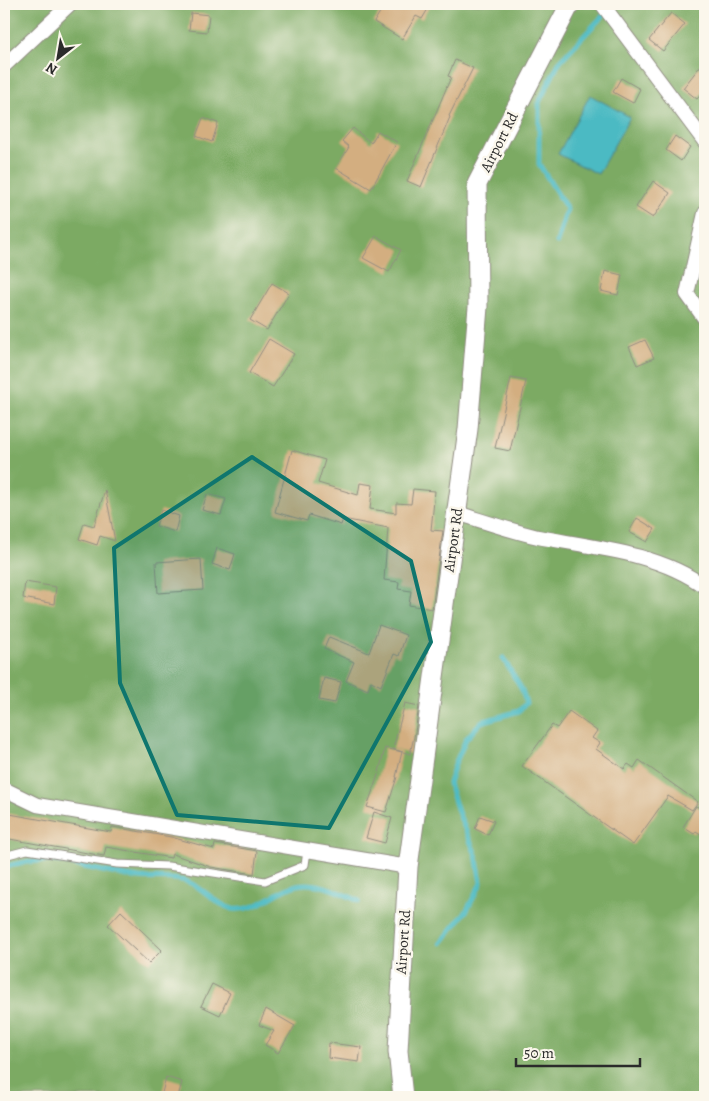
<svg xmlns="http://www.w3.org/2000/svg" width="709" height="1101" viewBox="0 0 709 1101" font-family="Alegreya,serif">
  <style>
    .forest { fill: #7caa63; stroke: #546a47 }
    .water { fill: #4cbac3; stroke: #3c7277 }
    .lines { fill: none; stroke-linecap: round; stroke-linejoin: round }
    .stream { stroke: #4cbac3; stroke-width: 5 }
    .building { fill: #d3ae80 }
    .lane-casing { stroke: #908c81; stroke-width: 9 }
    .street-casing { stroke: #908c81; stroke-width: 16 }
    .secondary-casing { stroke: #908c81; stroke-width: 21 }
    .lane { stroke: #fff; stroke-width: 7 }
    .street { stroke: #fff; stroke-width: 14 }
    .secondary { stroke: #fff; stroke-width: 19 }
    .marked { fill: #0f766e; fill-opacity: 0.2; stroke: #0f766e; stroke-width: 4; stroke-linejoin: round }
    .labels { text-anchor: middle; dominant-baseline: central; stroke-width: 5; stroke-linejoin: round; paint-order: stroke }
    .street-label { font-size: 15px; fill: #2b2b2b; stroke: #fbf7ec }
  </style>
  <rect width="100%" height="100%" fill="#fbf7ec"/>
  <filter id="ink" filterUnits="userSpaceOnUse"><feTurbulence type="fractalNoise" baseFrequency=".02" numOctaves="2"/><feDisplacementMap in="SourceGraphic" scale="10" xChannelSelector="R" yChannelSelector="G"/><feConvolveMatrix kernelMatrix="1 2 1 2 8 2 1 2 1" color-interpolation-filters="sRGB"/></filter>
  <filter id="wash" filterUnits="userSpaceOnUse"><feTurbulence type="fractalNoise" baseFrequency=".0096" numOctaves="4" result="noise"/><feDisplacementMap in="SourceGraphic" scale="20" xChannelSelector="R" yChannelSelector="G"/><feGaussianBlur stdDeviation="1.12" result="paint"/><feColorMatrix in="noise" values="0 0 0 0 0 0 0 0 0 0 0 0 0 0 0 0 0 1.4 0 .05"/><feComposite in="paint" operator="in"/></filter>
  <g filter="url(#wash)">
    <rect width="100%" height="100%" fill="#f5ecd7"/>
    <rect class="forest" x="4" y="4" width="701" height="1093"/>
    <polygon class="water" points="590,95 630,117 598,174 558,154"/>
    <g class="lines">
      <g class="stream">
        <polyline points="557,242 567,209 539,164 539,102 560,61 614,4"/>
        <path d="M4,867C21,862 39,860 56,861C64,862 72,864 79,866C99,870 119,875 139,878C156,880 171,876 188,882C204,888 217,906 233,909C258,912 274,891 297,885C317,880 341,893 359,901"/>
        <polyline points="441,943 467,910 481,883 476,855 458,812 449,783 455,764 466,739 481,722 519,711 526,703 522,690 503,658"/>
      </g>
    </g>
    <g id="blocks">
      <g class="building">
        <polygon points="385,4 431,4 422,19 416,16 402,39 374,22"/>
        <polygon points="191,13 209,15 207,32 189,30"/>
        <polygon points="671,13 685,24 663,51 649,40"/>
        <polygon points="455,60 473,68 449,116 450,117 421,187 407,181 451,77 448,76"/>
        <polygon points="705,60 705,90 697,99 683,88"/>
        <polygon points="621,78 640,89 633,103 613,92"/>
        <polygon points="203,118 218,123 212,142 196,136"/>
        <polygon points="353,128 371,143 378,131 397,142 371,189 336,168 349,147 342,141"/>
        <polygon points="675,136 690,147 681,161 666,150"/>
        <polygon points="653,181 670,193 653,218 636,207"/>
        <polygon points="376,236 401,250 389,272 363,258"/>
        <polygon points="605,271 622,275 618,295 601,291"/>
        <polygon points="272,283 289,293 267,330 250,320"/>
        <polygon points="269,339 294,354 273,387 249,373"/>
        <polygon points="645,340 654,358 637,365 629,347"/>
        <polygon points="511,378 526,381 510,451 495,448"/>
        <polygon points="292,450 325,460 318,483 358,495 360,483 373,485 370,509 396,513 396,503 411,504 413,489 435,491 431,530 443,531 432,609 409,605 411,591 398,589 399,582 384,580 388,528 343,519 341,525 309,515 307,521 275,512"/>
        <polygon points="105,490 115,541 100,536 97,545 79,539 84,523 94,526"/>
        <polygon points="207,494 226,499 221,515 202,510"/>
        <polygon points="161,510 179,516 175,532 156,526"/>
        <polygon points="637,518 655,529 647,542 629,532"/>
        <polygon points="217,548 235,554 230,570 212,564"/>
        <polygon points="201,559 203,590 158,593 156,562"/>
        <polygon points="25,582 56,587 54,604 23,598"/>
        <polygon points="379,625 406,635 399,656 394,654 381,686 371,681 368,690 346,681 354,662 324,649 329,637 369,653"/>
        <polygon points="324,678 341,682 335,703 319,700"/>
        <polygon points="405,703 419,706 415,732 410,754 393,749"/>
        <polygon points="569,711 597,731 592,738 600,743 596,749 624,769 628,764 634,768 639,760 698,802 692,810 668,796 633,845 522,766 552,725 557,728"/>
        <polygon points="385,748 402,752 396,777 397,777 386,812 367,807 379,772"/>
        <polygon points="696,806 705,811 705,837 696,831 694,834 683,827"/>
        <polygon points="374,812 392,818 385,843 366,838"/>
        <polygon points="4,813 111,832 112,827 171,837 214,849 215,844 257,851 254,874 211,867 172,854 171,858 106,847 104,856 4,838"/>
        <polygon points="480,816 494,821 488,835 475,829"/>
        <polygon points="121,911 162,950 149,963 108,925"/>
        <polygon points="212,984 230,993 220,1015 201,1006"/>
        <polygon points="266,1009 295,1026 278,1053 265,1045 274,1031 259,1025"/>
        <polygon points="329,1043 361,1047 359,1062 328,1058"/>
        <polygon points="166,1077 182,1082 178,1097 161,1097"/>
      </g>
    </g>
  </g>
  <g filter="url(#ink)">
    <use href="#blocks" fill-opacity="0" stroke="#908c81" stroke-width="1"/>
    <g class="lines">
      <g class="lane-casing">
        <polyline id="lane" points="4,856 27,850 117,864 168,866 265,881 305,865 307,851"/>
      </g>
      <g class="street-casing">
        <g id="street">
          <polyline points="602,4 705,142"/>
          <polyline points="4,66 70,4"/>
          <polyline points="705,213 687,294 705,319"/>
          <path d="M457,513C483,521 511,531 538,537C592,547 660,553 705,587"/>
          <polyline points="4,789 37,805 408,867"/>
        </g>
      </g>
      <g class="secondary-casing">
        <polyline id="secondary" points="403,1097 398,1051 408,867 468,429 478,307 477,184 570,4"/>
      </g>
      <use href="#lane" class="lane"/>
      <use href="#street" class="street"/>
      <use href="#secondary" class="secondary"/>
    </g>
  </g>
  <path class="marked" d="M252,457L411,561L431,642L329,828L177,815L120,683L114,548Z"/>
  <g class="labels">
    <g class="street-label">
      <text transform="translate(499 142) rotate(-63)">Airport Rd</text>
      <text transform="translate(453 540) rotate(-82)">Airport Rd</text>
      <text transform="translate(403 942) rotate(-86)">Airport Rd</text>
    </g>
  </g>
  <rect width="709" height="1101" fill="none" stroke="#fbf7ec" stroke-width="20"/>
  <g transform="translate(58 58) rotate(211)" stroke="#fbf7ec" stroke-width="4" paint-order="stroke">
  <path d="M0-4L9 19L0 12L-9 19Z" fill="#2b2b2b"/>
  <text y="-8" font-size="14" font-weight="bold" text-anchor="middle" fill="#2b2b2b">N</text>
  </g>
  <path d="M516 1058v8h124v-8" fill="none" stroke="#2b2b2b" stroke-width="2.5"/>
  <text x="524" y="1058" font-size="15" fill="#2b2b2b" stroke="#fbf7ec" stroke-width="4" paint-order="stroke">50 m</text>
</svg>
